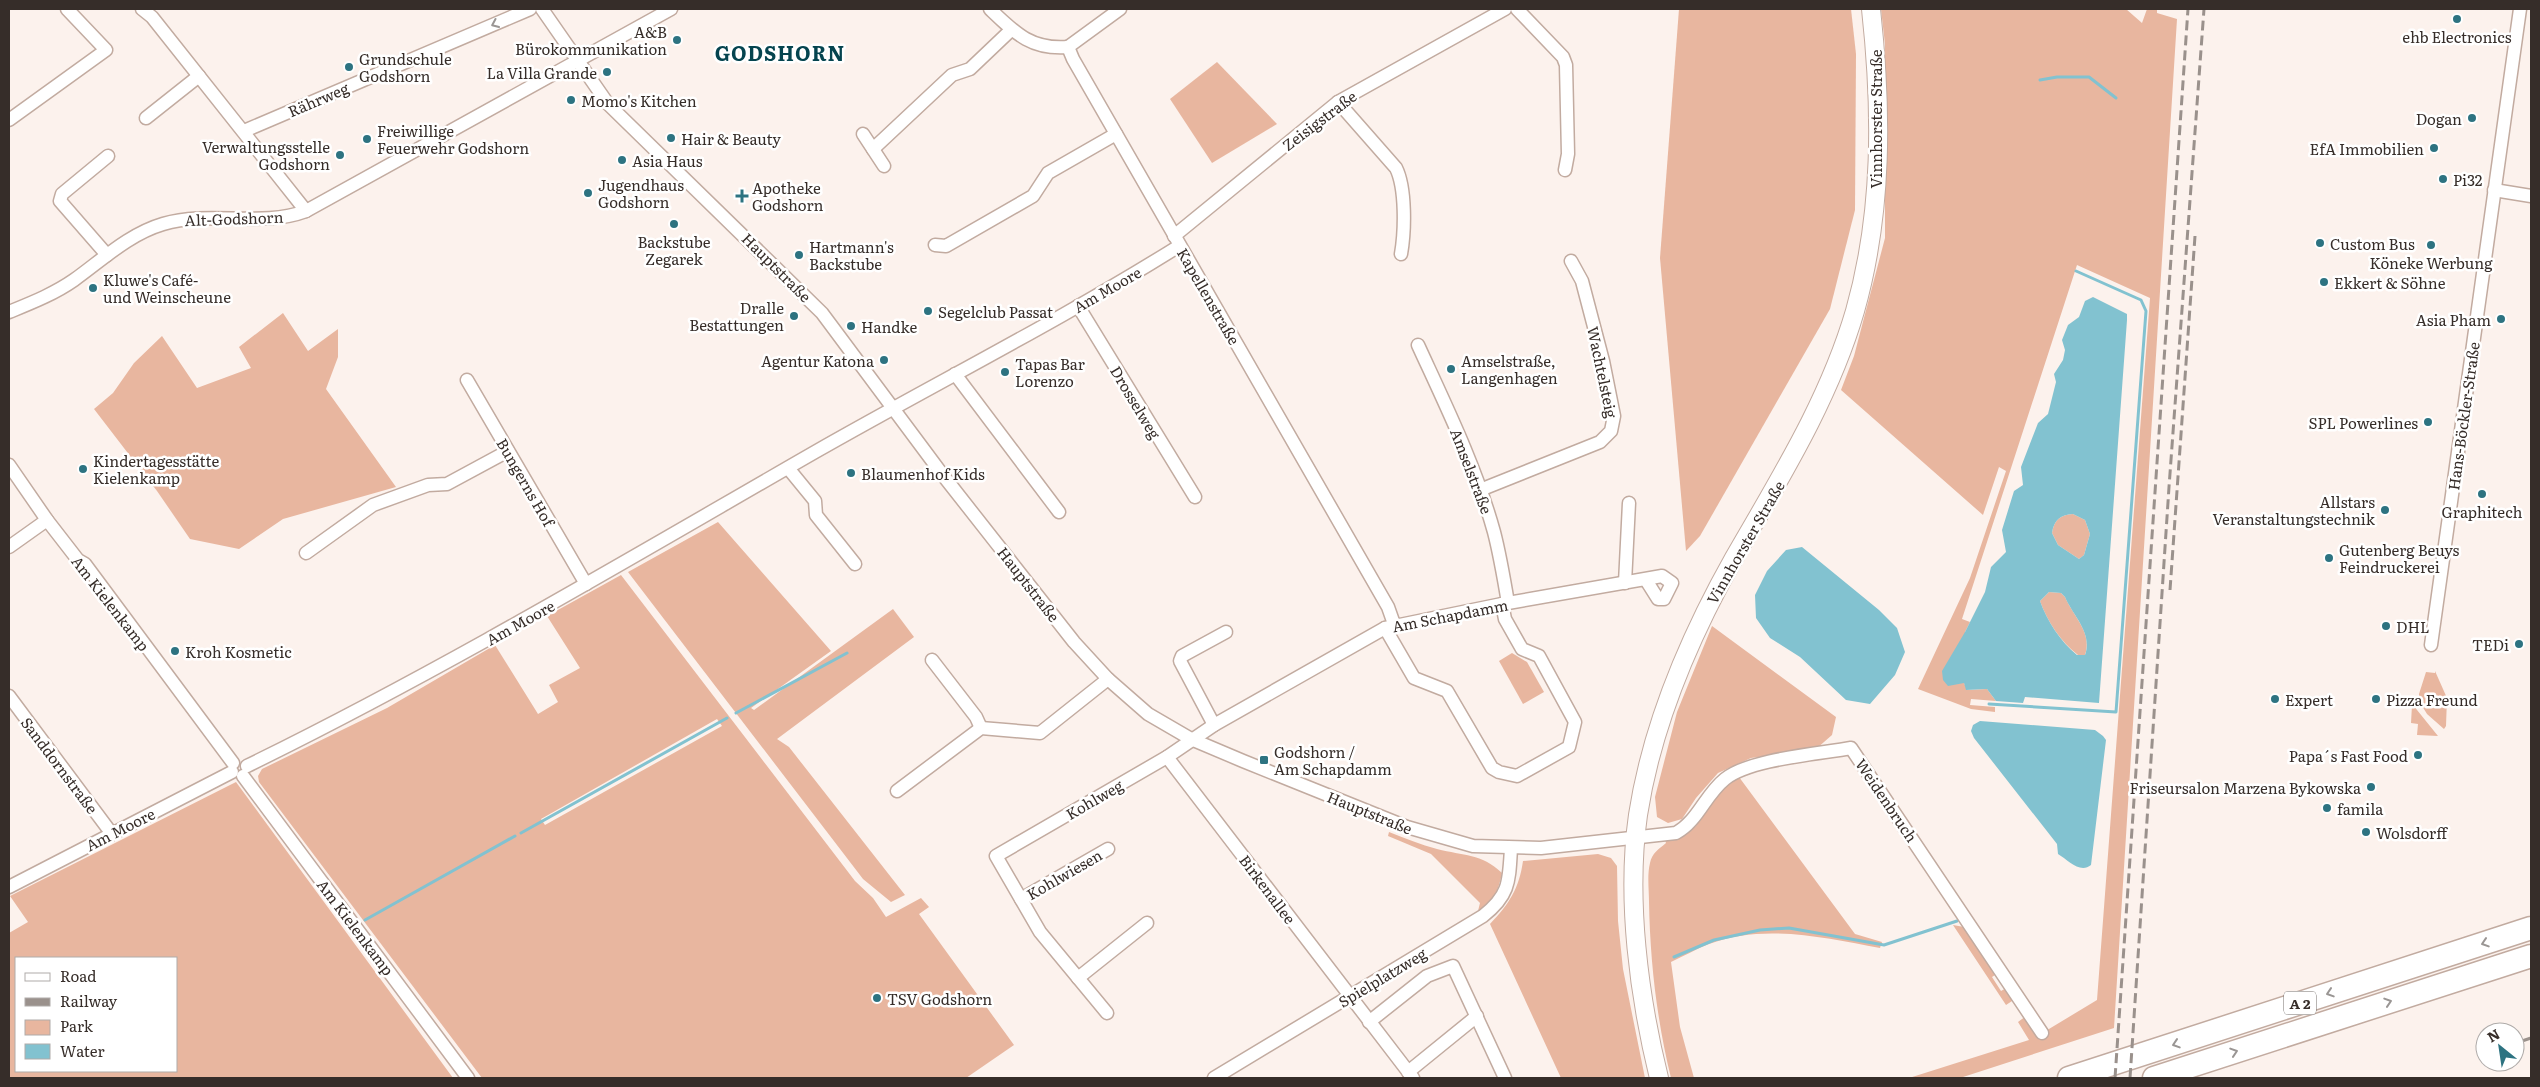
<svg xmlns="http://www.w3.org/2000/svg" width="2540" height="1087" viewBox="0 0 2540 1087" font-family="Literata,serif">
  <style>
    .green { fill: #e8b69f; fill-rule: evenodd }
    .water { fill: #82c2d0; fill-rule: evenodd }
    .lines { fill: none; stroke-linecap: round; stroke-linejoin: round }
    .stream { stroke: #82c2d0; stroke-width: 3 }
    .street-casing { stroke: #c2aba0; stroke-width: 15 }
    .secondary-casing { stroke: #c2aba0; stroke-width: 20 }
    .highway-casing { stroke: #c2aba0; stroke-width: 25 }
    .street { stroke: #fff; stroke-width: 12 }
    .secondary { stroke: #fff; stroke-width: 18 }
    .highway { stroke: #fff; stroke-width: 22 }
    .rail { stroke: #9a918c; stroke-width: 3; stroke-dasharray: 10 5; stroke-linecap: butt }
    .oneway { stroke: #9a9694 }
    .poi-dot { fill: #2d7381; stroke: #fff; stroke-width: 2 }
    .labels { text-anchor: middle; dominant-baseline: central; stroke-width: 5; stroke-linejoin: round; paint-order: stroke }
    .shield { fill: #fff; stroke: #726c69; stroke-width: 1 }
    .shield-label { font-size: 14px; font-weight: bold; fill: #362d29 }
    .poi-label { font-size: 15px; fill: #362d29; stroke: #fff; text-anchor: start }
    .street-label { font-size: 15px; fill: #362d29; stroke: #fff }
    .district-label { font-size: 20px; font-weight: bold; letter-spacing: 1px; fill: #05444f; stroke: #fff }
  </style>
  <rect width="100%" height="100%" fill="#fcf2ed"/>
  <g class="green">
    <polygon points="1679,9 1851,9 1856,54 1855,210 1830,309 1700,536 1686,551 1660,258"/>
    <polygon points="1881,9 2126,9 2142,23 2147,9 2157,9 2157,13 2177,19 2114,1028 1960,1078 1909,1078 2029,1040 2018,1022 2026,1016 2039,1035 2097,1000 2150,298 2077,265 1962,619 1970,622 1965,632 1964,683 1967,690 1987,689 1996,701 1971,699 1970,705 1995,707 1995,712 1971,709 1918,689 1970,578 2006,471 1999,467 1983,515 1841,390 1854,356 1885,238 1885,44"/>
    <polygon points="1217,62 1277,124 1212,163 1170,99"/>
    <polygon points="283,313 308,351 338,329 338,357 326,389 396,487 283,519 239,549 190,539 157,491 94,409 113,393 134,363 162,336 197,388 251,368 239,347"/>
    <path d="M2073,514L2085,520L2090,534L2084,555L2079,559L2058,545L2052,533C2054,520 2060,515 2073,514Z"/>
    <polygon points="718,522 831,651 751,708 754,710 893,609 914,637 777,739 789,747 905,895 891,902 863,879 628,572"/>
    <path d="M621,575L855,881L873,898L886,917L921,898L929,907L919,914L1014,1045L966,1078H482L259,782L258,776L262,769L387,708L495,645L538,714L558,702L549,685L580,668L547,616ZM717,719L722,726L545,825L541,819Z"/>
    <path d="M2049,592L2061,593L2065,597C2073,616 2093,633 2085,655H2078C2061,642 2047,621 2040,601Z"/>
    <polygon points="1712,626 1836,717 1832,735 1816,749 1751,758 1718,773 1696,798 1682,819 1668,823 1657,817 1655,797 1677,712"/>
    <polygon points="1512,653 1527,662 1544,692 1523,704 1499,661"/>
    <polygon points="2435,671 2447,698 2446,726 2444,729 2427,714 2419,701 2419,694 2426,672 2435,673"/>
    <polygon points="2412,705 2413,705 2438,736 2417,735 2418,724 2411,723"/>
    <path d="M1739,777L1855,934L1882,942L1880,948C1826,938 1764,923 1709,944C1696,949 1684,956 1671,962L1680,1027L1694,1078H1671C1657,1021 1650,961 1649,902C1649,890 1647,875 1650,863C1652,853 1659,849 1666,843L1665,840L1689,831L1696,826L1722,788Z"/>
    <path d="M236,782L453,1078H9V933L28,922L10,896ZM16,958H176V1071H16Z"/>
    <path d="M1389,832C1405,838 1421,845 1437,849C1464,856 1481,853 1502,873C1498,892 1494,900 1478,911L1480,903L1431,854L1388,836Z"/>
    <path d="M1598,854L1611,858L1617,866L1618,921L1623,969L1645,1078H1561L1490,924C1509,904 1519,889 1523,861Z"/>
    <polygon points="1953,925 1964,927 1995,975 1992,977 2001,991 2008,987 2015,999 2006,1005"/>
  </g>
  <g class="water">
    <path d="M2093,297L2127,314V320L2099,703L2025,697L2023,703L1996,701L1987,689L1966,690L1964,683L1948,686L1943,680L1942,671L1965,632L1985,592L1991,567L2006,552L2002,530L2014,491L2023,485L2021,467L2038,423L2048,414L2056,382L2054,374L2063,360L2065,350L2062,340L2068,325L2079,317L2085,301ZM2073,514L2085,520L2090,534L2084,555L2079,559L2058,545L2052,533C2054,520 2060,515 2073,514ZM2049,592L2061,593L2065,597C2073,616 2093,633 2085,655H2077C2061,642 2047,621 2040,601Z"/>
    <polygon points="1802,547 1879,610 1897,628 1905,652 1895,675 1870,704 1846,700 1800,657 1770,638 1756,618 1755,595 1767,571 1786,550"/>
    <path d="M1980,721L2095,730L2103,736L2106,740L2091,865C2080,874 2068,860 2058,854L2057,844L1974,738L1971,731L1973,725Z"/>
  </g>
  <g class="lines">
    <g class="stream">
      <polyline points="2040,80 2057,77 2089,77 2116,98"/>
      <polyline points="1989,704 2116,712 2146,311 2141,300 2076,271"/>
      <polyline points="736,713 847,653"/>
      <polyline points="521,833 727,718"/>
      <polyline points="365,920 515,836"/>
      <polyline points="1674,957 1714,940 1760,930 1789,928 1884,945 1957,921"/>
    </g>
    <g class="street-casing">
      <g id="street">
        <polyline points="142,9 152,17 306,211"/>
        <path d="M542,9L608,104L822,313L942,474L1074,642L1108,679L1148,714L1191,739L1243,761L1407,827L1473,846L1541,848L1676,833C1698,821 1705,795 1725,779C1750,759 1818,754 1851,748L2042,1033"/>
        <path d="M990,9C1015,33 1031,50 1068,47"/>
        <polyline points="1517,9 1563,57 1566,65 1568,154 1565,170"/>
        <polyline points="1068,47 1073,59 1388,607 1394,624"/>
        <polyline points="1068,47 1120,9"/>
        <path d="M1338,102L1396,168C1406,188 1405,231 1401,254"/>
        <polyline points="146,118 199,76"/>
        <polyline points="9,120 106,50 67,9"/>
        <polyline points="244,131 530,9"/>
        <polyline points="863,134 884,166"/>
        <polyline points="873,149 952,75 970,69 1011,30"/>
        <polyline points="2494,190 2531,196"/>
        <polyline points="1174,236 1338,102 1505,9"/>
        <polyline points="935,245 946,246 1033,196 1048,173 1116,134"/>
        <polyline points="107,255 60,201 62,194 108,156"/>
        <polyline points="1078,306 1195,497"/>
        <path d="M9,312C31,303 54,294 74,280C102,260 129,234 163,224C211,210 260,228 306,211L671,9"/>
        <path d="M1418,345C1446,406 1476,467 1494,532C1500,555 1504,579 1508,603"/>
        <polyline points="955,374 1059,512"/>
        <polyline points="467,380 586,584"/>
        <polyline points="9,465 47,520 78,560 85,564 233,763"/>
        <polyline points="788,468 815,501 816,515 855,564"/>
        <polyline points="1480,490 1600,442 1611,431 1614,416 1603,361 1582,281 1571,261"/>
        <polyline points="9,547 47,520"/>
        <polyline points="306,553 373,505 428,485 447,484 508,451"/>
        <polyline points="1625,583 1629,503"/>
        <polyline points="1385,628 1414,678 1447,691 1492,768 1499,772 1517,776 1569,747 1575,722 1539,656 1522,649 1505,619 1502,604"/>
        <polyline points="2431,645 2520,9"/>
        <polyline points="932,660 976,717 981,728"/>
        <polyline points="9,696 112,834"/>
        <polyline points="1214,725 1180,661 1182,656 1226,632"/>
        <polyline points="1167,757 1413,1078"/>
        <path d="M247,766C441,671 627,560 815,452C936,383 1061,320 1179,246"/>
        <polyline points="243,776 468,1078"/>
        <polyline points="897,791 981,728 1040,733 1108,679"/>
        <polyline points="9,887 232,772"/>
        <polyline points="1021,899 1108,849"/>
        <polyline points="1078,978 1147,923"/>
        <polyline points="1107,1013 1040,932 996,856 1167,757 1214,725 1385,628 1502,604 1662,576 1672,583 1664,599 1658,599 1646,580"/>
        <polyline points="1369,1022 1427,976 1453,966 1505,1078"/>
        <polyline points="1408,1072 1477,1016"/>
        <path d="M1214,1078L1483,916C1510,895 1509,881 1511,848"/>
      </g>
    </g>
    <g class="secondary-casing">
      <path id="secondary" d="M1659,1078C1639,997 1626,899 1638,815C1652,724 1689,638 1734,558C1780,478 1829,400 1855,311C1883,212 1882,110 1871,9"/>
    </g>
    <g class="highway-casing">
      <g id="highway">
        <polyline points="2069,1078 2531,928"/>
        <polyline points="2154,1078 2531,956"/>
      </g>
    </g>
    <use href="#street" class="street"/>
    <use href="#secondary" class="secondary"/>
    <use href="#highway" class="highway"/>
    <g class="rail">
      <polyline points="2170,590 2195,236"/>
      <polyline points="2522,1041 2531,1038"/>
      <polyline points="2115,1078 2188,9"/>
      <polyline points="2130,1078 2169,487 2204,9"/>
    </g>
  </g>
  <defs><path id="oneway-chevron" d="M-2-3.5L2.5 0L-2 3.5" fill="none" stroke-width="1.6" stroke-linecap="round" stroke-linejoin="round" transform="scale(1.25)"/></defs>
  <g class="oneway">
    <use href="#oneway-chevron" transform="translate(495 24) rotate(156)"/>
    <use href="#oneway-chevron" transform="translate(2485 943) rotate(162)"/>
    <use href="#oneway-chevron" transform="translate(2330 993) rotate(162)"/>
    <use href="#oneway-chevron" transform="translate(2388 1002) rotate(-18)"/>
    <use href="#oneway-chevron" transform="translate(2176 1044) rotate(162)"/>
    <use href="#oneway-chevron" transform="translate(2234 1052) rotate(-18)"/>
  </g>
  <g class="poi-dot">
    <circle cx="2457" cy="19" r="5"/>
    <circle cx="677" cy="40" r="5"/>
    <circle cx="349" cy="67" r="5"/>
    <circle cx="607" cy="72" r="5"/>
    <circle cx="571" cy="100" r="5"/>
    <circle cx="2472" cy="118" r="5"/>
    <circle cx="671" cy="138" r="5"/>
    <circle cx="367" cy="139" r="5"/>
    <circle cx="2434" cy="148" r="5"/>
    <circle cx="340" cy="155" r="5"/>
    <circle cx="622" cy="160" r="5"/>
    <circle cx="2443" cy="179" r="5"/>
    <circle cx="588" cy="193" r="5"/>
    <path d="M739.5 188.5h5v5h5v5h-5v5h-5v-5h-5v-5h5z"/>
    <circle cx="674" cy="224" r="5"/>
    <circle cx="2320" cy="243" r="5"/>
    <circle cx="2431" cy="245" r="5"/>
    <circle cx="799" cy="255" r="5"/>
    <circle cx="2324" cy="282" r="5"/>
    <circle cx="93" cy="288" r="5"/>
    <circle cx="928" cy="311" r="5"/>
    <circle cx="794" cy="316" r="5"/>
    <circle cx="2501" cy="319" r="5"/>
    <circle cx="851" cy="326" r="5"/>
    <circle cx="884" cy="360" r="5"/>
    <circle cx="1451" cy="369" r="5"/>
    <circle cx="1005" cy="372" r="5"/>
    <circle cx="2428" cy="422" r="5"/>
    <circle cx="83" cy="469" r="5"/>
    <circle cx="851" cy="473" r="5"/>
    <circle cx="2482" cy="494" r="5"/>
    <circle cx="2385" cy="510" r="5"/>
    <circle cx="2329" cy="558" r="5"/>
    <circle cx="2386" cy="626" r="5"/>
    <circle cx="2519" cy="644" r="5"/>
    <circle cx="175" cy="651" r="5"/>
    <circle cx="2275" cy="699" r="5"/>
    <circle cx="2376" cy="699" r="5"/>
    <circle cx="2418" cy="755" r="5"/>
    <rect x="1259" y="755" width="10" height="10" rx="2.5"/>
    <circle cx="2371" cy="787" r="5"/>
    <circle cx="2327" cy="808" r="5"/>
    <circle cx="2366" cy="832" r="5"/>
    <circle cx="877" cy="998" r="5"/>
  </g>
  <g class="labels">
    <rect class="shield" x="2284" y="991.5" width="32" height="23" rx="4"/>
    <g class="shield-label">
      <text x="2300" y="1003">A 2</text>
    </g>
    <g class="poi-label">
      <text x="667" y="31" text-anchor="end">A&amp;B<tspan x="667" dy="17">Bürokommunikation</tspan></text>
      <text x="2457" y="36" text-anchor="middle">ehb Electronics</text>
      <text x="359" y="58">Grundschule<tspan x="359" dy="17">Godshorn</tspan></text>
      <text x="597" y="72" text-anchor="end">La Villa Grande</text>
      <text x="581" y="100">Momo's Kitchen</text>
      <text x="2462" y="118" text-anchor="end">Dogan</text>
      <text x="377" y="130">Freiwillige<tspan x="377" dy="17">Feuerwehr Godshorn</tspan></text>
      <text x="681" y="138">Hair &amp; Beauty</text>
      <text x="330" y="146" text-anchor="end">Verwaltungsstelle<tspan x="330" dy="17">Godshorn</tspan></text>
      <text x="2424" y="148" text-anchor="end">EfA Immobilien</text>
      <text x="632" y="160">Asia Haus</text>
      <text x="2453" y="179">Pi32</text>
      <text x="598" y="184">Jugendhaus<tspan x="598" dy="17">Godshorn</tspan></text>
      <text x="752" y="187">Apotheke<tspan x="752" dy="17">Godshorn</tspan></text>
      <text x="674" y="241" text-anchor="middle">Backstube<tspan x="674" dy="17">Zegarek</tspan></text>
      <text x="2330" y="243">Custom Bus</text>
      <text x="809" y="246">Hartmann's<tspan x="809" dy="17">Backstube</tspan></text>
      <text x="2431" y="262" text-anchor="middle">Köneke Werbung</text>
      <text x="103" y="279">Kluwe's Café-<tspan x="103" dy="17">und Weinscheune</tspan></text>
      <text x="2334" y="282">Ekkert &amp; Söhne</text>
      <text x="784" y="307" text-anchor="end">Dralle<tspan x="784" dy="17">Bestattungen</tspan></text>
      <text x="938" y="311">Segelclub Passat</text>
      <text x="2491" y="319" text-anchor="end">Asia Pham</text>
      <text x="861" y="326">Handke</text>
      <text x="874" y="360" text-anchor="end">Agentur Katona</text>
      <text x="1461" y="360">Amselstraße,<tspan x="1461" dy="17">Langenhagen</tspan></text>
      <text x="1015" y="363">Tapas Bar<tspan x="1015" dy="17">Lorenzo</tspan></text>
      <text x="2418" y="422" text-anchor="end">SPL Powerlines</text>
      <text x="93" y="460">Kindertagesstätte<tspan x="93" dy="17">Kielenkamp</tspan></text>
      <text x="861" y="473">Blaumenhof Kids</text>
      <text x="2375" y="501" text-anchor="end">Allstars<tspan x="2375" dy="17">Veranstaltungstechnik</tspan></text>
      <text x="2482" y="511" text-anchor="middle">Graphitech</text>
      <text x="2339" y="549">Gutenberg Beuys<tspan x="2339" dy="17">Feindruckerei</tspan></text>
      <text x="2396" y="626">DHL</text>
      <text x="2509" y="644" text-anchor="end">TEDi</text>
      <text x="185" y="651">Kroh Kosmetic</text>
      <text x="2285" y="699">Expert</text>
      <text x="2386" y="699">Pizza Freund</text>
      <text x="1274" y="751">Godshorn /<tspan x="1274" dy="17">Am Schapdamm</tspan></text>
      <text x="2408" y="755" text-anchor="end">Papa´s Fast Food</text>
      <text x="2361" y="787" text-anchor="end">Friseursalon Marzena Bykowska</text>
      <text x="2337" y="808">famila</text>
      <text x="2376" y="832">Wolsdorff</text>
      <text x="887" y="998">TSV Godshorn</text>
    </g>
    <g class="street-label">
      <text transform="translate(318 99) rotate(-23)">Rährweg</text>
      <text transform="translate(1875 119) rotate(-90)">Vinnhorster Straße</text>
      <text transform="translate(1319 120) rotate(-37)">Zeisigstraße</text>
      <text transform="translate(234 218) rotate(-2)">Alt-Godshorn</text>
      <text transform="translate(777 267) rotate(45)">Hauptstraße</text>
      <text transform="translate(1107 289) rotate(-30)">Am Moore</text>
      <text transform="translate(1209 296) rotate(60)">Kapellenstraße</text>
      <text transform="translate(1603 372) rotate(78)">Wachtelsteig</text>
      <text transform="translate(1136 402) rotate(59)">Drosselweg</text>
      <text transform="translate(2463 416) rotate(-82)">Hans-Böckler-Straße</text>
      <text transform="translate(1472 471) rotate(69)">Amselstraße</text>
      <text transform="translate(526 482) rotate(60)">Bungerns Hof</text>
      <text transform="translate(1745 542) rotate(-60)">Vinnhorster Straße</text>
      <text transform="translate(1029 584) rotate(52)">Hauptstraße</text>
      <text transform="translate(111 603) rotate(52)">Am Kielenkamp</text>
      <text transform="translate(1450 615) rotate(-11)">Am Schapdamm</text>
      <text transform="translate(520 622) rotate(-29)">Am Moore</text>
      <text transform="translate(60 765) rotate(53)">Sanddornstraße</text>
      <text transform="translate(1094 799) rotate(-30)">Kohlweg</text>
      <text transform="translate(1887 800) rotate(56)">Weidenbruch</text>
      <text transform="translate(1370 812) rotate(22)">Hauptstraße</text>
      <text transform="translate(120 829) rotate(-27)">Am Moore</text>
      <text transform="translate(1064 874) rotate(-30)">Kohlwiesen</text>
      <text transform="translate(1268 889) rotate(53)">Birkenallee</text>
      <text transform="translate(356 927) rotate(53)">Am Kielenkamp</text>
      <text transform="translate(1382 977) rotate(-31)">Spielplatzweg</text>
    </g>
    <g class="district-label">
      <text x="780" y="52">GODSHORN</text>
    </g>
  </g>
  <rect width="2540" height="1087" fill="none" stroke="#362d29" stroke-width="20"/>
  <rect x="15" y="957" width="162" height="115" fill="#ffffff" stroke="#afaba9"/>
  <rect x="25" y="973" width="25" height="8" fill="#ffffff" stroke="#afaba9"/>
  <text x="60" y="982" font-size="15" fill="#362d29">Road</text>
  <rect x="25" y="998" width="25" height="8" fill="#9a918c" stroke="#afaba9"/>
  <text x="60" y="1007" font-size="15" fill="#362d29">Railway</text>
  <rect x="25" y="1020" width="25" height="15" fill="#e8b69f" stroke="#afaba9"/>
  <text x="60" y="1032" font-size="15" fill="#362d29">Park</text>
  <rect x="25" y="1044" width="25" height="15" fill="#82c2d0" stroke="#afaba9"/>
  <text x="60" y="1057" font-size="15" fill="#362d29">Water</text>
  <g transform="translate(2500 1047) rotate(330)"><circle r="24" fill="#ffffff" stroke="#afaba9"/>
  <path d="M0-4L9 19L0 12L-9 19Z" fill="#2d7381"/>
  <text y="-8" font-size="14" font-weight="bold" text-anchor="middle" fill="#362d29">N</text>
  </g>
</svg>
